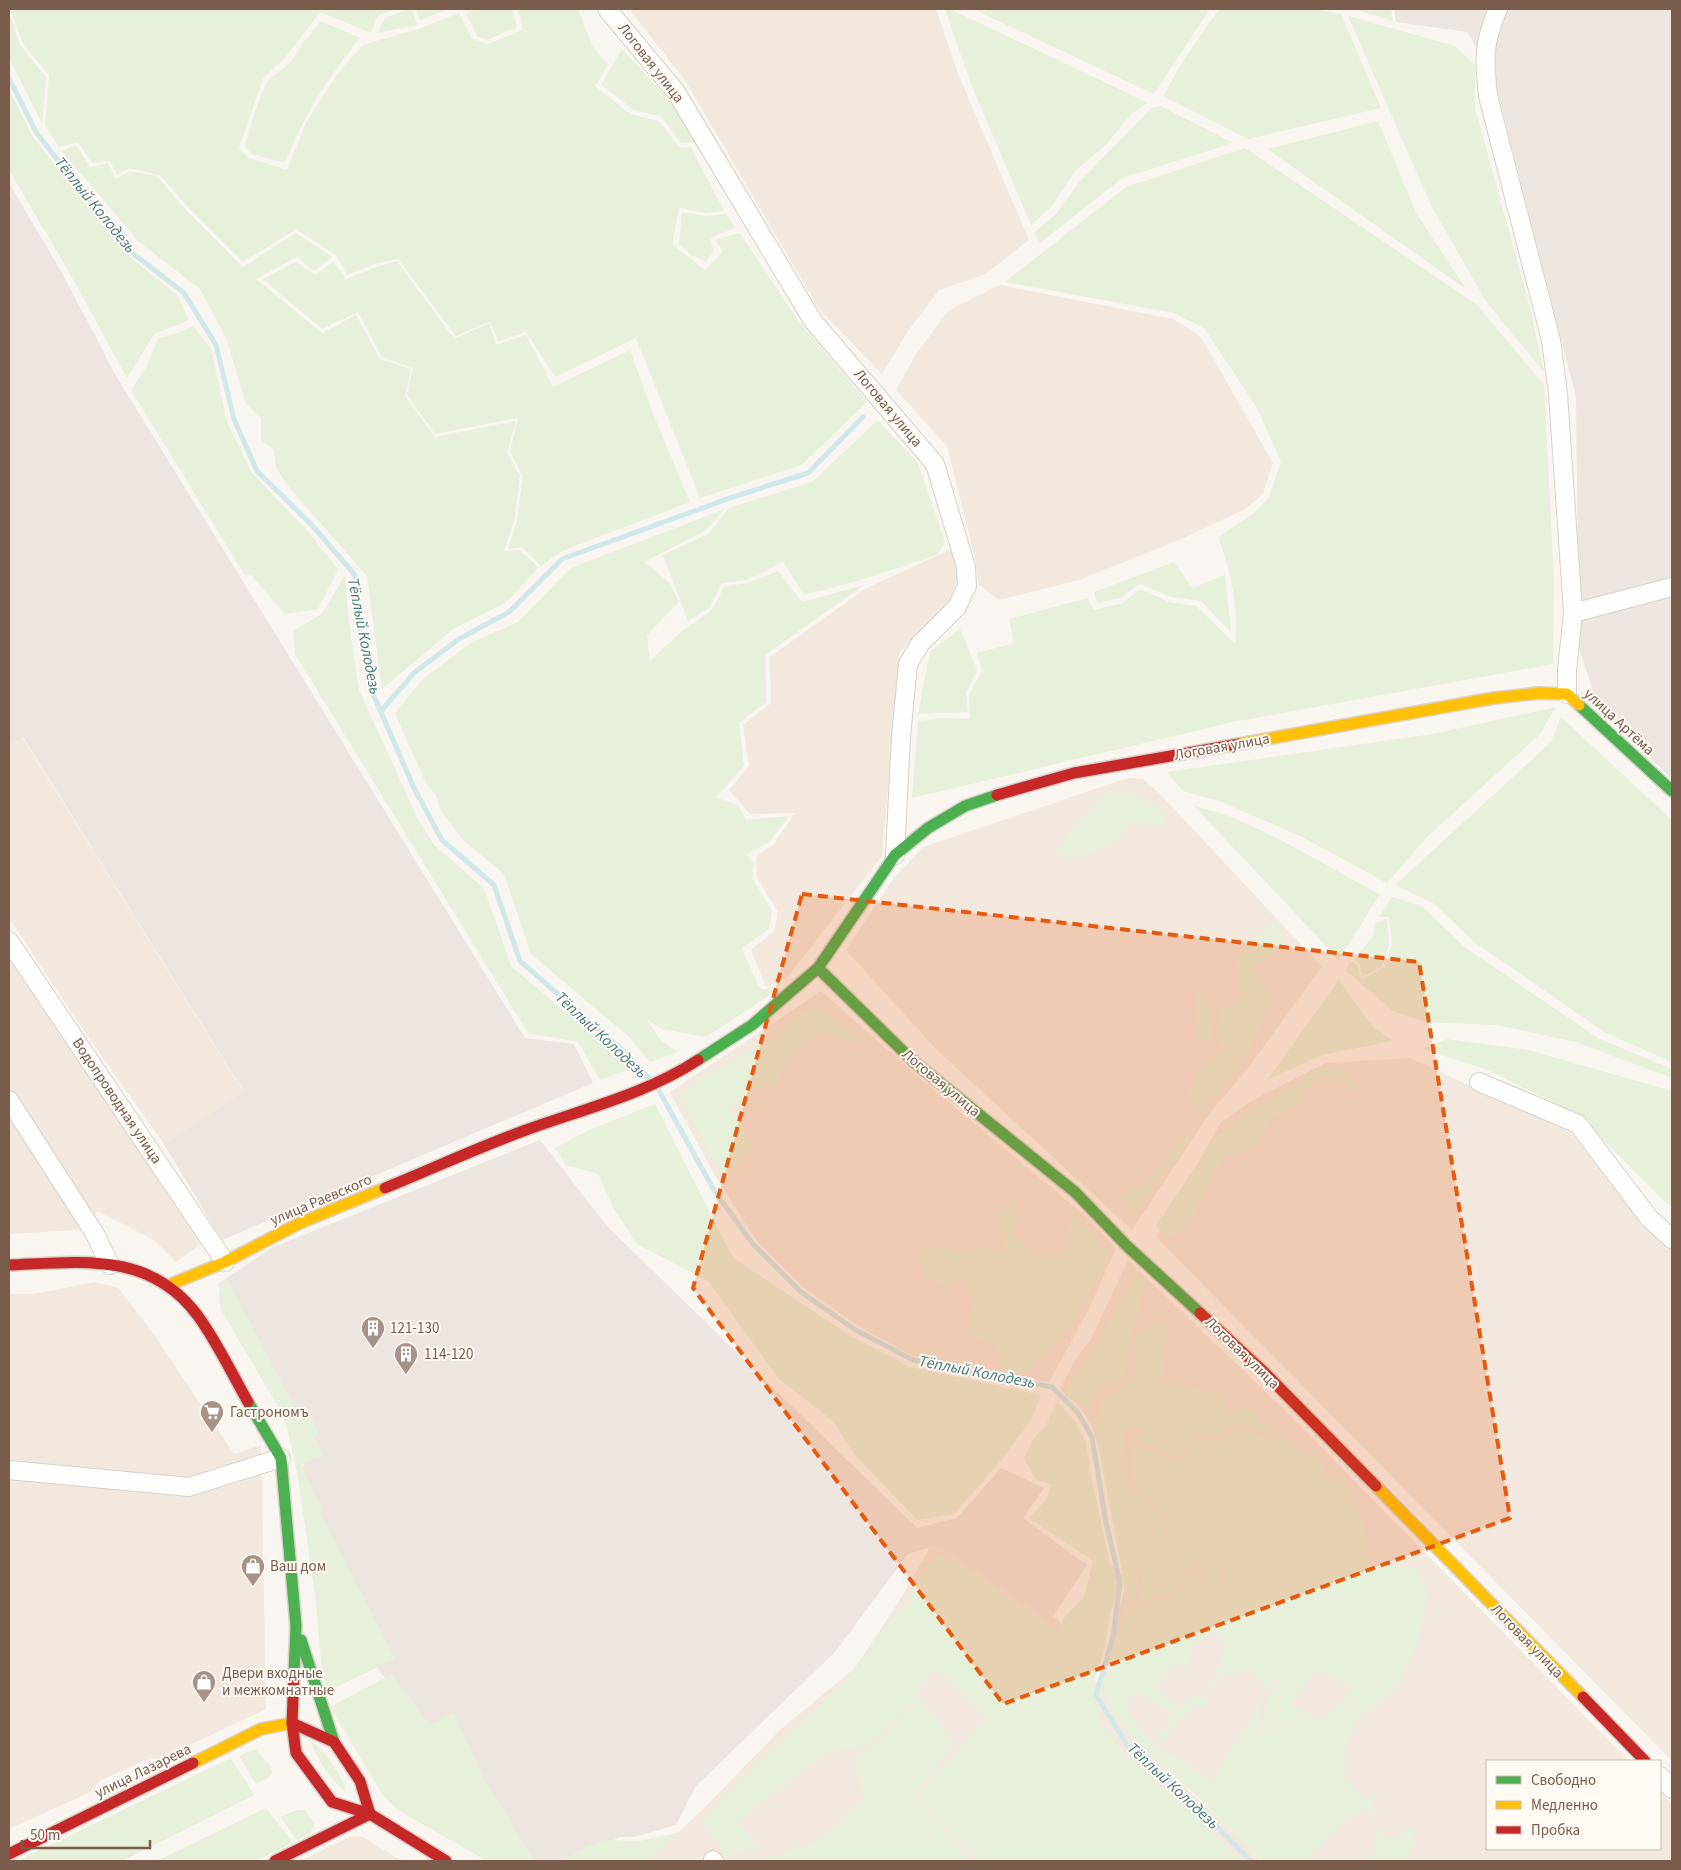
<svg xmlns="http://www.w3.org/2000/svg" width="1681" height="1870" viewBox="0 0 1681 1870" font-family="'Source Sans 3',sans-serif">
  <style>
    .residential { fill: #f2e8de }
    .industrial { fill: #ede5e0 }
    .green { fill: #e7f0db }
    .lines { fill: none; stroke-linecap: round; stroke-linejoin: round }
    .stream { stroke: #d0e8ea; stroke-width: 5 }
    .street-casing { stroke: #d7d1cb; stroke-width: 20 }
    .fast-casing { stroke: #d9d2cb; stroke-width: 14 }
    .slow-casing { stroke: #d9d2cb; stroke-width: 14 }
    .jam-casing { stroke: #d9d2cb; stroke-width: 14 }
    .street { stroke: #fefefd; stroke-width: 18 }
    .fast { stroke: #4caf50; stroke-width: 11 }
    .slow { stroke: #ffc107; stroke-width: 11 }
    .jam { stroke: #c62828; stroke-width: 11 }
    .marked { fill: #e8590c; fill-opacity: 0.2; stroke: #e8590c; stroke-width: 4; stroke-dasharray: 10 6; stroke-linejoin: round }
    .labels { text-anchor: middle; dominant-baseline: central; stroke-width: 4; stroke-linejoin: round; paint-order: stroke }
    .street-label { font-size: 15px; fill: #7a5c4d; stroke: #fffaf3 }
    .poi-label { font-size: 15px; fill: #7a5c4d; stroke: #fffaf3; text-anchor: start }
    .water-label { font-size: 16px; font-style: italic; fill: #437c86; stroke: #fffaf3 }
  </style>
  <rect width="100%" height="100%" fill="#f9f5f0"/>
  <g class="residential">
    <polygon points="629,9 936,9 959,76 1029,240 984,275 939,290 908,331 882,374 819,309 685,80"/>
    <polygon points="1000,285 1173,319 1201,337 1273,463 1263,494 1245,509 1184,538 1079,580 999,600 979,585 975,558 947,446 896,390 917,353 948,311"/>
    <polygon points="952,549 959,574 949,602 900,652 882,856 786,979 766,987 751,950 774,931 778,912 757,878 756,856 774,844 795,813 750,814 729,790 749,766 743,725 771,703 770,657 865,589"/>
    <polygon points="22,737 244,1093 164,1144 82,1028 9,918 9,745"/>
    <polygon points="1128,778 1143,779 1160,794 1322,967 1244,1073 1209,1114 1132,1230 937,1050 846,950 893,879 923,847"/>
    <polygon points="9,956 202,1243 176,1262 154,1240 97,1211 91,1229 9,1234"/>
    <polygon points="821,991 922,1080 1088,1218 1116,1248 1089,1309 1049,1382 912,1356 855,1324 803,1287 757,1241 714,1174 670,1092"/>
    <polygon points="1410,1058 1571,1133 1672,1250 1672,1761 1156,1237 1221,1122 1253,1100 1326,1063"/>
    <polygon points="1128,1260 1295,1420 1629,1761 1487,1761 1487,1849 1660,1849 1660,1792 1672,1805 1672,1861 1273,1861 1135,1740 1244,1842 1261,1861 648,1861 702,1810 781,1729 856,1667 901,1598 935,1538 1059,1621 1079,1663 1101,1688 1131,1561 1092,1425 1077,1404 1060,1389 1074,1362 1091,1339"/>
    <polygon points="95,1282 118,1288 151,1330 234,1454 261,1445 266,1709 160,1759 151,1758 99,1781 93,1791 9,1829 9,1294 34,1294"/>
    <polygon points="352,1836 363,1837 402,1861 300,1861"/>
  </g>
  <g class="industrial">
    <polygon points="1394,9 1672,9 1672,779 1598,707 1579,647 1576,397 1493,74 1467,32 1396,22"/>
    <polygon points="9,183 62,273 116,376 525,1038 574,1044 593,1083 222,1240 164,1144 244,1092 23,737 9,745"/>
    <polygon points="540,1140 607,1226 917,1528 957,1518 1001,1468 1044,1488 1023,1518 1087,1565 1050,1621 939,1545 908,1554 835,1652 696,1786 676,1825 634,1837 619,1837 576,1861 527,1861 411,1705 378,1670 302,1472 307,1452 218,1284 271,1248"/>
  </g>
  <g class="green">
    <polygon points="10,9 397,9 378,15 371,33 320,12 284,59 263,78 239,148 249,158 287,170 306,123 336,76 363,45 418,29 459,13 472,39 488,44 523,30 518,9 578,9 593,47 608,65 595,86 630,114 659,121 679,147 691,148 724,211 706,213 679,208 672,244 705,270 723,252 715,240 740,233 797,319 867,402 802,465 700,498 636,338 555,377 526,332 498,341 490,321 456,336 398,259 377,263 347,275 336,255 296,229 243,262 187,206 160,175 128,168 117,175 110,161 92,163 78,142 59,147 45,126 49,75 23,44"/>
    <polygon points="409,9 412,9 417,25 378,33 385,18"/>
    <polygon points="416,9 449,9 420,20"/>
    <polygon points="475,9 512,9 517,27 487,40 477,36 466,14"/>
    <polygon points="945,9 950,9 1148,103 1131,114 1106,145 1075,171 1050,208 1031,225 971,84"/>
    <polygon points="973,9 1210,9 1154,94"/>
    <polygon points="1219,9 1316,9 1341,14 1381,108 1248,139 1163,96 1185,58"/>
    <polygon points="1354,9 1391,9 1393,21"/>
    <polygon points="9,11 20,45 46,77 42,123 9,58"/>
    <polygon points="1348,16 1455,46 1475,65 1475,108 1529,304 1544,372 1485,300 1431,205"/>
    <path d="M321,21L360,38C325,81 306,112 285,163L252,154L245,145L255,111L268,80L290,63L303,43Z"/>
    <polygon points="622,49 672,103 697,142 681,143 662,117 634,110 601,85"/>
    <polygon points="9,89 32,136 124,252 178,296 189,320 154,334 127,378 68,270 9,170"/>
    <polygon points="1161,106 1233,143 1122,178 1040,243 1034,233 1056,214 1081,180 1153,107"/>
    <polygon points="1378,121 1416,213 1466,289 1267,149"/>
    <polygon points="76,145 90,167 108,163 116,179 130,171 157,176 184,208 243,267 296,233 332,257 314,271 297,257 256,279 322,333 356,315 380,359 411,369 405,396 435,437 516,421 507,452 520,476 515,518 504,551 520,550 539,568 505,603 453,629 382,689 367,576 291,490 276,468 274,450 261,440 261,418 246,404 227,340 200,289 138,241 62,151"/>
    <path d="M1245,148L1476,304L1544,385L1554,581L1553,664L1233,722L912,798L918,721L944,718L970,719L969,695L982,671L977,653L1014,643L1009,619L1088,598L1094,610L1123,603L1140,589L1169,602L1196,606L1235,644C1239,605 1231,573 1218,537L1254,513L1269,497L1281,462L1257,408L1205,329L1174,313L1005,282L1126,187Z"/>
    <polygon points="682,212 706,216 726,214 735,228 710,238 714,250 706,261 691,255 679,243"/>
    <polygon points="296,262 315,275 333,262 346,279 379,266 397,261 454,339 489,323 496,345 526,335 553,387 630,350 653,414 690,502 562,551 541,566 522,547 508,549 517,520 523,476 510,452 518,418 435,434 407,395 413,368 382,357 358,312 322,329 263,279"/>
    <polygon points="193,326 211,349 227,422 252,473 305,528 338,569 318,609 285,614 251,575 244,574 131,390 147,366 158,339 184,331"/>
    <polygon points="878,420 918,463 945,542 937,555 864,579 804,595 783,562 746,580 722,583 709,608 688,621 663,555 708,534 729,508 812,482"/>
    <polygon points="725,509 705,531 644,562 670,583 679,602 647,635 650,661 681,632 712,610 724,587 747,583 778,571 802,602 864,585 765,655 766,702 739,723 744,765 726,787 715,797 738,805 746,820 790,816 769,842 747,854 754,864 752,878 772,911 769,929 742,948 758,985 763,990 780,984 767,997 706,1037 662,1029 647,1020 661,1041 678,1052 650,1062 628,1036 531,954 504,874 464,841 441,811 436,795 426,783 395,713 423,679 469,644 518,622 571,568"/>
    <polygon points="1174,562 1192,588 1225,575 1231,632 1201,601 1172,597 1140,584 1120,598 1097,603 1094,592"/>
    <polygon points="345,575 349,623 359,690 417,817 434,845 484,888 511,966 632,1068 600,1080 578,1042 528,1033 295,654 293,631 322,614"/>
    <polygon points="960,629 977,670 966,693 968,712 918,714 930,652"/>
    <polygon points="1556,707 1539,735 1427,837 1387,883 1302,837 1219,801 1183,791 1167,772 1433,734"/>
    <polygon points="1561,717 1672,820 1672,1062 1606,1033 1474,942 1435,904 1395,885 1551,742"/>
    <polygon points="1108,793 1138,794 1164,813 1165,825 1134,823 1112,844 1079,858 1055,853 1076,823"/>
    <path d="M1194,806C1257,820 1322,865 1380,894L1338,961L1330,950Z"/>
    <polygon points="1392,897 1422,906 1464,947 1598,1038 1672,1069 1672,1078 1576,1042 1497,1025 1425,1022 1393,1011 1345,970 1350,961 1357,965 1362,979 1384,967 1392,945 1389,917 1379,917"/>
    <polygon points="1387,919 1389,943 1382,967 1362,977 1360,964 1355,959 1373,936 1375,923"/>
    <polygon points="1275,920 1283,943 1266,963 1253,968 1273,998 1251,1045 1227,1082 1198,1112 1187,1094 1203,1067 1222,1048 1216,1036 1221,1010 1243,998 1236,958"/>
    <polygon points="1339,980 1373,1027 1393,1041 1322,1055 1267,1080"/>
    <polygon points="1197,990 1215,1012 1211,1039 1199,1039 1196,1019"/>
    <path d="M818,1007L866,1043L841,1039L821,1031C795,1049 786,1062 773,1090L753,1089L728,1109L743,1126L753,1147L724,1177L678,1094L718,1068L770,1041L802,1014Z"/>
    <polygon points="1447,1039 1528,1050 1672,1091 1672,1206 1665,1202 1581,1117 1491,1071 1423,1049"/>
    <path d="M1322,1068L1342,1071L1360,1092L1346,1088L1342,1080L1317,1077L1290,1112L1273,1115C1260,1142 1254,1151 1224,1157C1218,1169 1209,1180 1204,1192C1193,1215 1192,1228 1165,1238L1156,1225L1214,1139L1252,1111Z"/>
    <polygon points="655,1104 733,1258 851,1336 910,1367 1041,1395 1031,1420 999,1463 954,1514 917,1520 854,1454 834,1422 779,1379 709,1282 637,1244 614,1209 598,1174 566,1165 555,1148 589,1130"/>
    <polygon points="1197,1130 1133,1215 1119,1196 1150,1180 1179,1139"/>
    <polygon points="1016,1200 1019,1216 1013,1234 1036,1254 1060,1258 1072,1245 1066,1223 1077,1219 1087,1227 1112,1258 1065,1331 1021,1377 1001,1366 996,1346 966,1333 975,1297 965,1280 943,1286 922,1271 920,1257 932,1245 961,1252 983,1246 1006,1253 996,1214"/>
    <path d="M1138,1272L1148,1286L1143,1290C1137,1321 1127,1350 1123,1381L1099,1387L1089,1407L1065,1397L1075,1373L1093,1350Z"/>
    <path d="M227,1278L297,1412L305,1408L320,1433L314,1438L325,1456L315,1458L301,1465L322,1507L319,1509L395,1659L328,1691L322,1672L315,1594L297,1472L287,1427L280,1410L221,1310C218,1297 217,1288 227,1278Z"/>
    <path d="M1167,1321L1166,1354L1161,1382L1227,1394L1224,1414L1249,1407L1272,1432L1265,1433L1240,1424L1219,1439L1205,1434L1192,1437L1181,1458L1133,1439L1142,1430H1122L1129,1488L1163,1515C1143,1544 1140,1567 1134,1601H1127L1123,1581L1111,1610L1103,1655L1095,1677L1093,1697L1103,1726L1122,1751L1182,1804L1241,1861H979L917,1796L986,1717L947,1677L933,1672L915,1698L869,1746L830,1751L737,1822L760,1848L725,1856L701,1820L763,1757L847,1679L880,1632L909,1600L920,1576L936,1556L965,1566L1058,1632L1064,1618L1084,1597L1093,1561L1029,1518L1047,1499L1051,1485L1035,1479L1024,1458L1034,1438L1045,1427L1057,1402L1075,1421L1086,1443L1092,1480L1110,1564L1123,1575L1095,1428L1102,1401L1121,1391L1136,1370L1134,1340L1151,1325Z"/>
    <path d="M1241,1428L1265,1438L1282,1433L1302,1451L1322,1461L1325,1478L1341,1480C1362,1508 1365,1531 1371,1565L1417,1568L1428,1595L1419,1639L1398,1685L1354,1725L1351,1688L1316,1669L1290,1704L1320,1718L1261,1732L1269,1696L1287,1670L1276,1651L1287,1670L1266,1692L1250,1669L1223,1675L1206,1692L1220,1664L1225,1643L1213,1632L1192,1643L1187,1672L1177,1661L1157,1685L1177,1708L1197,1694L1209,1703L1194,1707L1164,1739L1153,1742L1173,1715L1138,1692L1126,1708L1146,1737L1158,1748L1186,1762L1211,1783L1234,1743L1239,1741L1242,1730L1255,1712L1254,1705L1260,1696L1259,1734L1324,1718L1349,1692L1353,1727L1345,1753L1344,1776L1366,1799L1375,1791L1372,1803L1378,1818L1366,1808L1333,1831L1312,1857L1316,1861H1262L1198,1797L1134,1742L1109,1706L1103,1692L1125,1608L1176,1595L1194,1565L1205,1585L1222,1590L1224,1557L1238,1529L1249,1491L1257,1507L1249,1490L1237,1530L1222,1557L1221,1589L1206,1584L1195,1559L1174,1592L1138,1603L1145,1556L1153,1534L1167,1514L1133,1485L1130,1443L1183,1462L1196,1439L1207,1438L1219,1443Z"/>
    <polygon points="392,1674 429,1724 454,1713 483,1777 535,1861 487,1861 396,1809 383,1795 330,1707"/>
    <polygon points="920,1697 955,1744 914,1795 972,1861 760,1861 822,1839 863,1800 854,1755 869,1750"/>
    <path d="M310,1741C323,1747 344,1778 345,1791C331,1782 316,1757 310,1741Z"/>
    <polygon points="255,1749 270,1765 272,1773 268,1778 256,1784 239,1756"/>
    <polygon points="231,1758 254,1795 122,1861 17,1861"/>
    <polygon points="266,1808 293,1843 255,1861 157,1861"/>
    <polygon points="296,1810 305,1810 314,1824 310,1834 297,1841 281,1817"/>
    <polygon points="1404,1826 1413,1828 1414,1848 1407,1853 1406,1861 1364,1861 1375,1847 1376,1830 1382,1830 1385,1838 1401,1836"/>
    <polygon points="680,1832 648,1861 562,1861 582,1849 606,1840 640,1841"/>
  </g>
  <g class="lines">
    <g class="stream">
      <polyline points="9,78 36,132 126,248 184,293 216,345 234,419 257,471 310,523 355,575 359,628 373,694 414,788 442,840 494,885 520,961 628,1055 650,1079"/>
      <polyline points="381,711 415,672 459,639 509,612 562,559 730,498 808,473 863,417"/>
      <polyline points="658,1089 715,1192 753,1244 801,1292 854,1329 913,1360 1052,1387 1078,1413 1092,1437 1106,1522 1120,1583 1113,1637 1096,1695 1127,1745 1184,1794 1251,1861"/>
    </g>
    <g class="street-casing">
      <g id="street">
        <polyline points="607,9 676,92 813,321 935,464 966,567 967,586 957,607 920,644 908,664 901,736 895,855"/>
        <path d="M1498,9C1483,44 1484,59 1488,96L1551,340L1558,394L1573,613L1567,670V694"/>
        <polyline points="1573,613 1672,587"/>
        <polyline points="9,941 225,1262"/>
        <polyline points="1479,1082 1578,1124 1649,1218 1672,1239"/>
        <polyline points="9,1100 95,1234 110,1265"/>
        <polyline points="9,1470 189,1487 281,1458"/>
        <polyline points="1660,1776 1672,1789"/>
        <polyline points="713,1860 714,1861"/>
      </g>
    </g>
    <g class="fast-casing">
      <g id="fast">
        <polyline points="1579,705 1672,791"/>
        <polyline points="818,968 913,1061 1075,1192 1127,1246 1200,1313"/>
        <polyline points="698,1060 752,1025 818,968 895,855 928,828 965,806 997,795"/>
        <polyline points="248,1402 281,1458 296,1626 294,1674"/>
        <polyline points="301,1640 334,1742"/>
      </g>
    </g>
    <g class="slow-casing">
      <g id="slow">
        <polyline points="1239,744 1494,698 1539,693 1567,694 1579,705"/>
        <polyline points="169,1285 225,1262 300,1223 385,1188"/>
        <polyline points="1376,1486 1583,1697"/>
        <polyline points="193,1763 261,1729 292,1723"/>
      </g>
    </g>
    <g class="jam-casing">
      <g id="jam">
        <polyline points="997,795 1074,773 1239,744"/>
        <path d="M385,1188C432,1169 479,1147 526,1130C584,1109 646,1094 698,1060"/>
        <path d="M9,1265C81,1262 150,1251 198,1316C217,1342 232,1374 248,1402"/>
        <polyline points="1200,1313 1264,1372 1376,1486"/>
        <polyline points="294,1674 292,1723 296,1753 332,1802 370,1814 446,1861"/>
        <polyline points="1583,1697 1645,1761"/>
        <polyline points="292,1723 334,1742 360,1781 370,1814"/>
        <polyline points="9,1854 193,1763"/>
        <polyline points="275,1861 370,1814"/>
      </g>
    </g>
    <use href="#street" class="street"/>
    <use href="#fast" class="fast"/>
    <use href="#slow" class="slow"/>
    <use href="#jam" class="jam"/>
  </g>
  <path class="marked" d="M802,894L1419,962L1510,1518L1003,1704L693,1288Z"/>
  <defs>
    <g id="building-pin" transform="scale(1.25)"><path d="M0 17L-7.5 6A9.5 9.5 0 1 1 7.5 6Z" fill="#a69286" stroke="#fffaf3"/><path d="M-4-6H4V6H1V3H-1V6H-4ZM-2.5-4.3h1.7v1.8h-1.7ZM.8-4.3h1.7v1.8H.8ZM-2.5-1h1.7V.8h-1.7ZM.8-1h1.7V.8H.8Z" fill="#fff"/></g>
    <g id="supermarket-pin" transform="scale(1.25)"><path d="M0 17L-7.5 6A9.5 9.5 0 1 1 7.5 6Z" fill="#a69286" stroke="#fffaf3"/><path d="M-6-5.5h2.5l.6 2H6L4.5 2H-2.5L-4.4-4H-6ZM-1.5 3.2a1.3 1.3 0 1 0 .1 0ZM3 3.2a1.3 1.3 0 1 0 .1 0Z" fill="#fff"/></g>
    <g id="shop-pin" transform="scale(1.25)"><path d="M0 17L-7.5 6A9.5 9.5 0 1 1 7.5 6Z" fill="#a69286" stroke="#fffaf3"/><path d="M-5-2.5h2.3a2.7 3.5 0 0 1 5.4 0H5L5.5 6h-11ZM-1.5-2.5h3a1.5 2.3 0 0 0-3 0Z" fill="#fff"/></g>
  </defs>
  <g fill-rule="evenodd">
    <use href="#building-pin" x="373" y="1328"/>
    <use href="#building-pin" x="406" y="1354"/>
    <use href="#supermarket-pin" x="212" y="1412"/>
    <use href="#shop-pin" x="253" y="1566"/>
    <use href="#shop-pin" x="204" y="1682"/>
  </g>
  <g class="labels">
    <g class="street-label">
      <text transform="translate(651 63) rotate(52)">Логовая улица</text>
      <text transform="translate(888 408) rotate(50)">Логовая улица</text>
      <text transform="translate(1619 722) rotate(43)">улица Артёма</text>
      <text transform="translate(1222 747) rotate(-10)">Логовая улица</text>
      <text transform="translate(941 1083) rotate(40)">Логовая улица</text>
      <text transform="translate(117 1101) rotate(56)">Водопроводная улица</text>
      <text transform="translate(321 1200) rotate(-23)">улица Раевского</text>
      <text transform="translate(1242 1353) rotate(44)">Логовая улица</text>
      <text transform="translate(1527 1641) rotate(46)">Логовая улица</text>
      <text transform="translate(143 1771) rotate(-26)">улица Лазарева</text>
    </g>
    <g class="poi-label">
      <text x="390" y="1328">121-130</text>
      <text x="424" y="1354">114-120</text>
      <text x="230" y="1412">Гастрономъ</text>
      <text x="270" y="1566">Ваш дом</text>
      <text x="222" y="1673">Двери входные<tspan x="222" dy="17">и межкомнатные</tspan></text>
    </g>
    <g class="water-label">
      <text transform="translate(95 205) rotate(51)">Тёплый Колодезь</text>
      <text transform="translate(364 636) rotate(79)">Тёплый Колодезь</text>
      <text transform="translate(601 1035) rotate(43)">Тёплый Колодезь</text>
      <text transform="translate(977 1372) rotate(11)">Тёплый Колодезь</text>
      <text transform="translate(1173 1786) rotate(43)">Тёплый Колодезь</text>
    </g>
  </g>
  <rect width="1681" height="1870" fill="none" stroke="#7a5c4d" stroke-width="20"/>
  <rect x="1486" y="1760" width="175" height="90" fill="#fffaf3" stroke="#cabbb1"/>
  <rect x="1496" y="1776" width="25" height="8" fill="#4caf50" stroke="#cabbb1"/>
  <text x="1531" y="1785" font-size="15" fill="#7a5c4d">Свободно</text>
  <rect x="1496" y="1801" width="25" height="8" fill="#ffc107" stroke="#cabbb1"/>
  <text x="1531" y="1810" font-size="15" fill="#7a5c4d">Медленно</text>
  <rect x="1496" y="1826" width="25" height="8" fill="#c62828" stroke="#cabbb1"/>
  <text x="1531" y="1835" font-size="15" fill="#7a5c4d">Пробка</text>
  <path d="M22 1840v8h128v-8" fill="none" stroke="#7a5c4d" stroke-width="2.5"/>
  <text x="30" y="1840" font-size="15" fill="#7a5c4d" stroke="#fffaf3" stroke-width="4" paint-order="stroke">50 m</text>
</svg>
